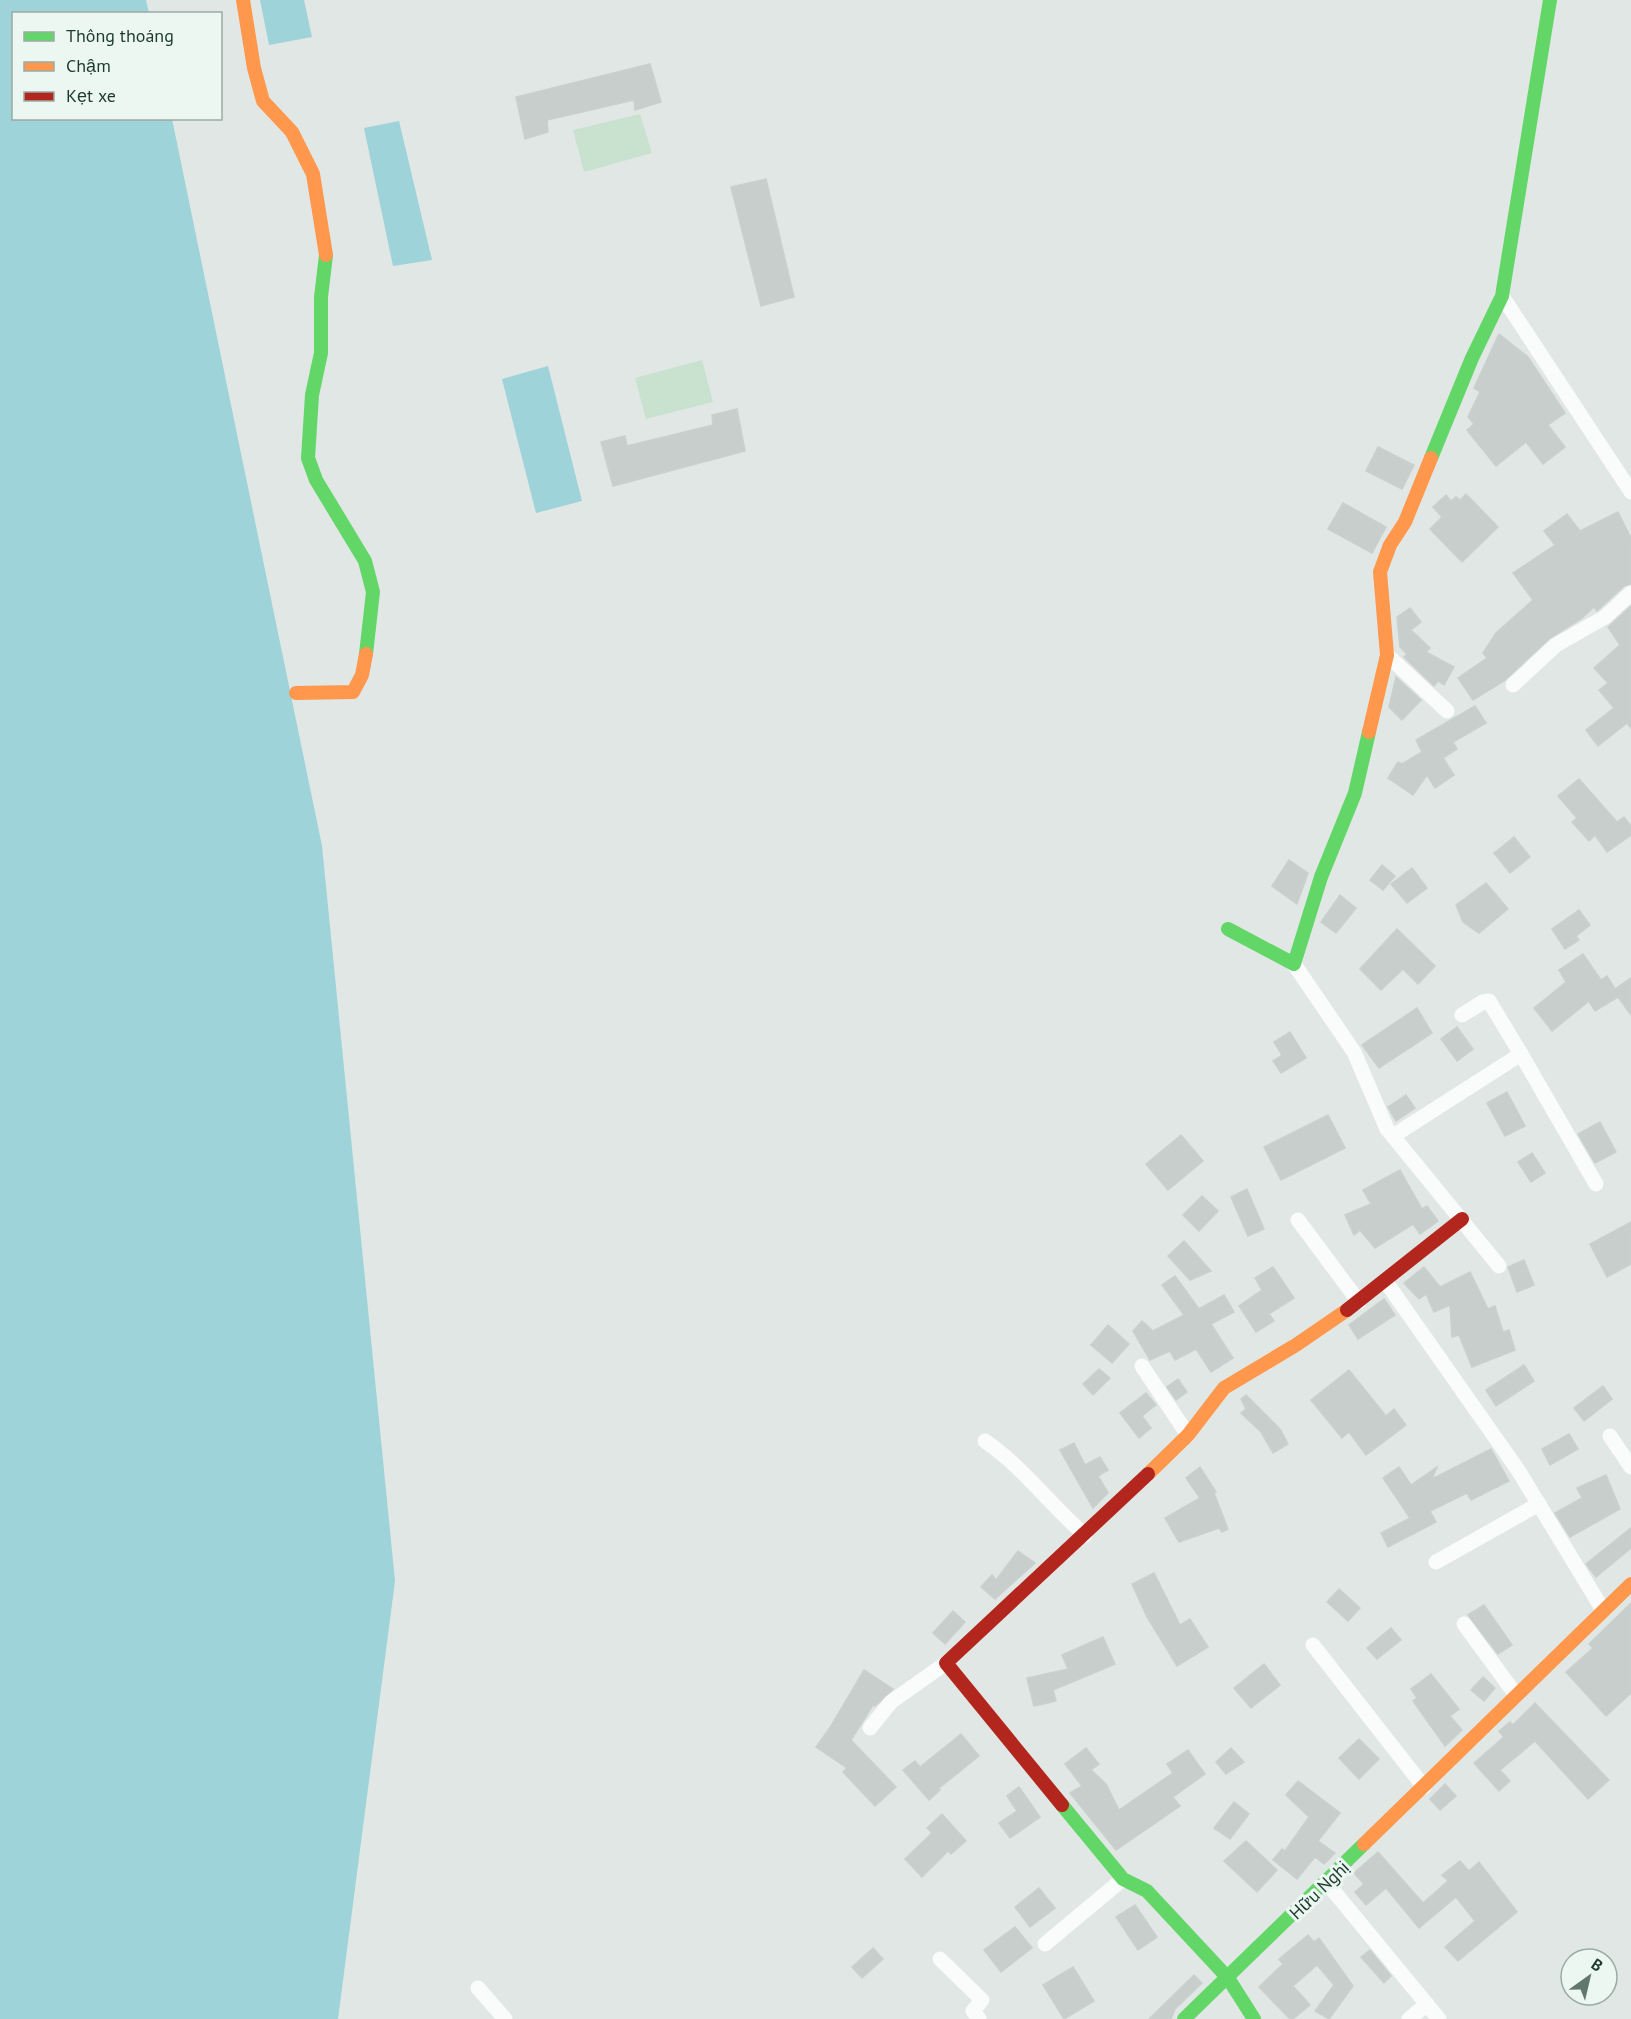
<svg xmlns="http://www.w3.org/2000/svg" width="1631" height="2019" viewBox="0 0 1631 2019" font-family="'PT Sans',sans-serif">
  <style>
    .green { fill: #c8e2cf }
    .water { fill: #9dd3d9 }
    .building { fill: #c7cecb; stroke: #c9d0cd; stroke-width: 1.5 }
    .lines { fill: none; stroke-linecap: round; stroke-linejoin: round }
    .street { stroke: #fafbfb; stroke-width: 15 }
    .fast { stroke: #63d668; stroke-width: 14 }
    .slow { stroke: #ff974d; stroke-width: 14 }
    .jam { stroke: #b3261e; stroke-width: 14 }
    .labels { text-anchor: middle; dominant-baseline: central; stroke-width: 6; stroke-linejoin: round; paint-order: stroke }
    .street-label { font-size: 18px; fill: #1e3a31; stroke: #edf7f2 }
  </style>
  <rect width="100%" height="100%" fill="#e0e7e4"/>
  <g class="green">
    <polygon points="640,114 652,153 584,172 573,130"/>
    <polygon points="702,360 713,402 646,419 635,378"/>
  </g>
  <g class="water">
    <polygon points="0,0 146,0 149,13 14,14 14,118 172,119 322,846 395,1581 338,2019 0,2019"/>
    <polygon points="260,0 304,0 312,37 269,45"/>
    <polygon points="399,121 432,260 393,266 364,128"/>
    <polygon points="548,366 582,501 536,513 502,379"/>
  </g>
  <g class="building">
    <polygon points="650,64 661,102 635,110 634,100 547,120 548,132 525,139 516,97"/>
    <polygon points="766,179 794,297 761,306 731,187"/>
    <polygon points="1499,334 1528,357 1565,413 1548,425 1565,447 1543,464 1526,442 1496,466 1467,430 1474,424 1468,417 1480,392 1474,388"/>
    <polygon points="737,409 745,451 613,486 601,442 625,436 627,446 713,425 712,415"/>
    <polygon points="1378,447 1414,465 1402,489 1366,471"/>
    <polygon points="1466,494 1498,527 1462,562 1430,529 1442,517 1433,507 1446,495 1451,501 1456,497 1460,500"/>
    <polygon points="1343,503 1386,527 1372,553 1328,529"/>
    <polygon points="1618,512 1631,538 1631,584 1624,586 1599,609 1597,611 1594,607 1581,619 1550,638 1504,681 1473,700 1458,678 1487,658 1483,653 1496,633 1533,600 1513,573 1555,545 1544,531 1567,514 1580,531"/>
    <polygon points="1631,606 1631,728 1627,723 1598,746 1586,730 1614,708 1599,690 1608,683 1594,668 1620,645 1608,627"/>
    <polygon points="1410,608 1421,622 1411,630 1430,648 1426,652 1454,667 1444,685 1438,681 1434,686 1404,657 1407,654 1400,647 1397,617"/>
    <polygon points="1396,677 1421,700 1402,720 1389,707"/>
    <polygon points="1475,706 1486,723 1453,742 1457,749 1443,758 1454,775 1435,788 1427,775 1413,795 1388,778 1398,762 1402,764 1422,752 1416,740"/>
    <polygon points="1579,779 1617,822 1624,817 1631,826 1631,835 1607,852 1595,835 1589,841 1572,822 1577,818 1558,796"/>
    <polygon points="1514,837 1530,857 1510,873 1494,853"/>
    <polygon points="1289,860 1308,873 1297,904 1272,886"/>
    <polygon points="1382,865 1395,876 1383,890 1370,880"/>
    <polygon points="1412,868 1427,888 1407,903 1391,884"/>
    <polygon points="1486,883 1508,909 1479,933 1463,922 1456,905"/>
    <polygon points="1340,895 1356,908 1336,933 1321,922"/>
    <polygon points="1579,910 1590,925 1576,936 1579,940 1565,949 1552,929"/>
    <polygon points="1397,929 1435,966 1418,984 1403,969 1381,990 1360,969"/>
    <polygon points="1583,954 1601,980 1607,976 1615,989 1631,978 1631,1015 1618,997 1595,1011 1589,1001 1552,1031 1534,1008 1566,982 1559,970"/>
    <polygon points="1417,1008 1432,1033 1379,1068 1362,1045"/>
    <polygon points="1457,1027 1473,1049 1457,1061 1441,1039"/>
    <polygon points="1290,1032 1306,1058 1281,1073 1273,1061 1282,1055 1274,1042"/>
    <polygon points="1507,1092 1525,1126 1505,1136 1487,1103"/>
    <polygon points="1406,1095 1415,1108 1396,1121 1388,1107"/>
    <polygon points="1328,1115 1345,1148 1281,1180 1264,1147"/>
    <polygon points="1600,1122 1616,1152 1595,1163 1578,1134"/>
    <polygon points="1181,1135 1203,1161 1168,1190 1146,1164"/>
    <polygon points="1532,1153 1545,1173 1531,1182 1518,1162"/>
    <polygon points="1400,1170 1422,1209 1427,1206 1438,1221 1420,1234 1413,1224 1375,1248 1360,1230 1354,1235 1345,1215 1371,1204 1363,1190"/>
    <polygon points="1247,1189 1264,1229 1248,1236 1231,1197"/>
    <polygon points="1202,1196 1218,1211 1199,1231 1183,1215"/>
    <polygon points="1631,1222 1631,1264 1607,1277 1590,1244"/>
    <polygon points="1184,1241 1211,1271 1190,1280 1168,1256"/>
    <polygon points="1524,1260 1534,1285 1517,1292 1508,1267"/>
    <polygon points="1273,1267 1294,1298 1269,1314 1274,1321 1256,1332 1239,1306 1262,1290 1255,1278"/>
    <polygon points="1424,1267 1440,1287 1470,1272 1488,1309 1495,1306 1503,1332 1509,1330 1515,1350 1472,1367 1459,1335 1452,1337 1450,1305 1434,1312 1426,1294 1419,1299 1404,1283"/>
    <polygon points="1175,1276 1199,1309 1224,1295 1234,1312 1211,1324 1233,1358 1211,1372 1196,1349 1175,1360 1170,1351 1150,1360 1133,1331 1142,1321 1153,1331 1184,1315 1162,1285"/>
    <polygon points="1384,1299 1395,1315 1358,1339 1349,1325"/>
    <polygon points="1108,1325 1129,1344 1112,1363 1091,1345"/>
    <polygon points="1524,1365 1534,1381 1496,1406 1486,1390"/>
    <polygon points="1099,1369 1110,1378 1093,1395 1083,1384"/>
    <polygon points="1349,1370 1386,1416 1394,1409 1406,1425 1366,1455 1349,1432 1342,1438 1311,1400"/>
    <polygon points="1178,1379 1187,1392 1176,1400 1167,1387"/>
    <polygon points="1603,1386 1612,1399 1584,1421 1574,1408"/>
    <polygon points="1146,1393 1156,1405 1142,1416 1151,1428 1139,1438 1120,1413"/>
    <polygon points="1246,1395 1280,1429 1288,1444 1273,1453 1261,1432 1241,1413 1246,1409 1241,1399"/>
    <polygon points="1569,1434 1578,1449 1550,1465 1542,1449"/>
    <polygon points="1074,1443 1085,1465 1100,1457 1108,1470 1098,1476 1108,1493 1093,1508 1060,1450"/>
    <polygon points="1491,1449 1509,1481 1471,1500 1467,1493 1430,1511 1436,1522 1388,1547 1381,1533 1410,1518 1383,1478 1399,1467 1411,1485 1437,1467 1432,1479"/>
    <polygon points="1200,1467 1216,1492 1214,1493 1228,1529 1222,1532 1219,1528 1179,1542 1165,1518 1200,1498 1186,1478"/>
    <polygon points="1606,1475 1620,1509 1570,1537 1555,1513 1582,1498 1577,1488"/>
    <polygon points="1631,1528 1631,1548 1596,1577 1586,1564"/>
    <polygon points="1018,1551 1035,1563 995,1599 981,1587 992,1575 996,1580"/>
    <polygon points="1154,1573 1180,1625 1190,1619 1208,1647 1177,1666 1147,1617 1132,1584"/>
    <polygon points="1339,1589 1360,1608 1348,1621 1327,1602"/>
    <polygon points="1631,1603 1631,1693 1606,1716 1566,1672 1593,1648 1589,1644"/>
    <polygon points="1484,1605 1512,1645 1498,1654 1468,1615"/>
    <polygon points="953,1611 965,1622 945,1644 933,1633"/>
    <polygon points="1391,1628 1401,1640 1377,1659 1367,1648"/>
    <polygon points="1103,1637 1115,1664 1053,1690 1056,1701 1034,1706 1027,1678 1068,1669 1062,1655"/>
    <polygon points="1264,1664 1280,1685 1251,1708 1234,1688"/>
    <polygon points="864,1670 893,1689 875,1706 873,1705 851,1740 896,1787 875,1806 843,1772 847,1768 816,1747 831,1726"/>
    <polygon points="1431,1674 1459,1709 1450,1716 1462,1730 1445,1746 1413,1701 1417,1698 1411,1689"/>
    <polygon points="1483,1677 1495,1688 1484,1701 1471,1690"/>
    <polygon points="1535,1703 1609,1780 1588,1799 1535,1741 1500,1770 1510,1781 1499,1791 1474,1763 1504,1737 1499,1731 1510,1722 1513,1725"/>
    <polygon points="961,1734 979,1756 938,1789 940,1790 929,1800 903,1770 915,1761 920,1767"/>
    <polygon points="1359,1739 1379,1759 1359,1779 1339,1758"/>
    <polygon points="1086,1748 1099,1764 1091,1770 1106,1784 1119,1810 1173,1773 1167,1764 1188,1750 1205,1774 1173,1797 1180,1806 1116,1850 1070,1793 1082,1786 1065,1764"/>
    <polygon points="1231,1748 1244,1762 1226,1774 1216,1762"/>
    <polygon points="1298,1781 1340,1813 1318,1841 1335,1853 1324,1864 1315,1857 1297,1879 1273,1860 1282,1849 1285,1851 1309,1817 1286,1795"/>
    <polygon points="1445,1784 1456,1796 1440,1810 1430,1799"/>
    <polygon points="1019,1787 1040,1817 1010,1838 999,1823 1017,1811 1007,1796"/>
    <polygon points="1234,1802 1249,1814 1230,1839 1214,1828"/>
    <polygon points="942,1814 966,1841 951,1854 948,1851 922,1877 905,1859 932,1833 927,1828"/>
    <polygon points="1246,1841 1277,1870 1257,1892 1224,1861"/>
    <polygon points="1378,1852 1423,1903 1448,1881 1442,1875 1460,1861 1469,1871 1479,1862 1517,1912 1458,1961 1445,1947 1475,1921 1456,1897 1419,1928 1386,1888 1366,1905 1355,1892 1364,1884 1354,1873"/>
    <polygon points="1039,1888 1055,1908 1030,1927 1015,1907"/>
    <polygon points="1135,1905 1157,1937 1138,1950 1116,1917"/>
    <polygon points="1015,1927 1032,1948 1001,1972 984,1950"/>
    <polygon points="1308,1935 1314,1942 1319,1938 1353,1986 1329,2019 1315,2011 1334,1985 1317,1965 1293,1986 1310,2005 1293,2019 1290,2019 1259,1987 1283,1964 1279,1959"/>
    <polygon points="873,1948 883,1959 862,1978 852,1967"/>
    <polygon points="1370,1950 1391,1976 1384,1983 1361,1957"/>
    <polygon points="1073,1967 1094,2001 1064,2019 1043,1985"/>
    <polygon points="1194,1975 1202,1983 1175,2009 1171,2019 1149,2019"/>
  </g>
  <g class="lines">
    <g class="street">
      <polyline points="1502,296 1631,492"/>
      <polyline points="1387,655 1447,711"/>
      <polyline points="1513,685 1556,645 1605,617 1631,593"/>
      <polyline points="1294,964 1354,1052 1387,1129 1499,1266"/>
      <polyline points="1462,1015 1483,1002 1489,1001 1521,1054"/>
      <polyline points="1393,1136 1521,1054 1596,1184"/>
      <polyline points="1298,1220 1359,1302"/>
      <polyline points="1386,1282 1518,1470 1603,1610"/>
      <polyline points="1142,1366 1188,1435"/>
      <polyline points="1610,1436 1631,1467"/>
      <path d="M985,1441C1023,1467 1050,1505 1085,1535"/>
      <polyline points="1436,1562 1539,1504"/>
      <polyline points="1464,1624 1516,1695"/>
      <polyline points="1313,1645 1424,1787"/>
      <polyline points="870,1728 891,1702 946,1663"/>
      <polyline points="1327,1883 1439,2019"/>
      <polyline points="1045,1944 1123,1879"/>
      <polyline points="940,1959 982,2000 973,2011 979,2019"/>
      <polyline points="478,1988 505,2019"/>
      <polyline points="1409,2019 1427,2004"/>
    </g>
    <g class="fast">
      <polyline points="326,255 321,297 321,353 312,395 308,458 316,480 365,561 373,592 366,654"/>
      <polyline points="1431,458 1472,358 1502,296 1550,0"/>
      <polyline points="1228,929 1294,964 1321,877 1355,793 1369,732"/>
      <polyline points="1062,1805 1123,1879 1147,1891 1228,1978 1254,2019"/>
      <polyline points="1184,2019 1364,1844"/>
    </g>
    <g class="slow">
      <polyline points="243,0 254,68 263,101 292,132 313,174 326,255"/>
      <polyline points="296,693 353,692 362,675 366,654"/>
      <polyline points="1369,732 1387,655 1380,572 1390,545 1405,522 1431,458"/>
      <polyline points="1148,1474 1188,1435 1224,1388 1296,1345 1347,1310"/>
      <polyline points="1364,1844 1631,1584"/>
    </g>
    <g class="jam">
      <polyline points="1347,1310 1462,1219"/>
      <polyline points="1062,1805 946,1663 1148,1474"/>
    </g>
  </g>
  <g class="labels">
    <g class="street-label">
      <text transform="translate(1319 1890) rotate(-44)">Hữu Nghị</text>
    </g>
  </g>
  <rect x="12" y="12" width="210" height="108" fill="#edf7f2" stroke="#9aaba5" stroke-width="1.5"/>
  <rect x="24" y="32" width="30" height="9" fill="#63d668" stroke="#9aaba5" stroke-width="1.5"/>
  <text x="66" y="42" font-size="18" fill="#1e3a31">Thông thoáng</text>
  <rect x="24" y="62" width="30" height="9" fill="#ff974d" stroke="#9aaba5" stroke-width="1.5"/>
  <text x="66" y="72" font-size="18" fill="#1e3a31">Chậm</text>
  <rect x="24" y="92" width="30" height="9" fill="#b3261e" stroke="#9aaba5" stroke-width="1.5"/>
  <text x="66" y="102" font-size="18" fill="#1e3a31">Kẹt xe</text>
  <g transform="translate(1589 1977) rotate(34)"><circle r="28" fill="#edf7f2" stroke="#9aaba5" stroke-width="1.5"/>
  <path d="M0-4.5L10 22L0 15L-10 22Z" fill="#627770"/>
  <text y="-9" font-size="16" font-weight="bold" text-anchor="middle" fill="#1e3a31">B</text>
  </g>
</svg>
